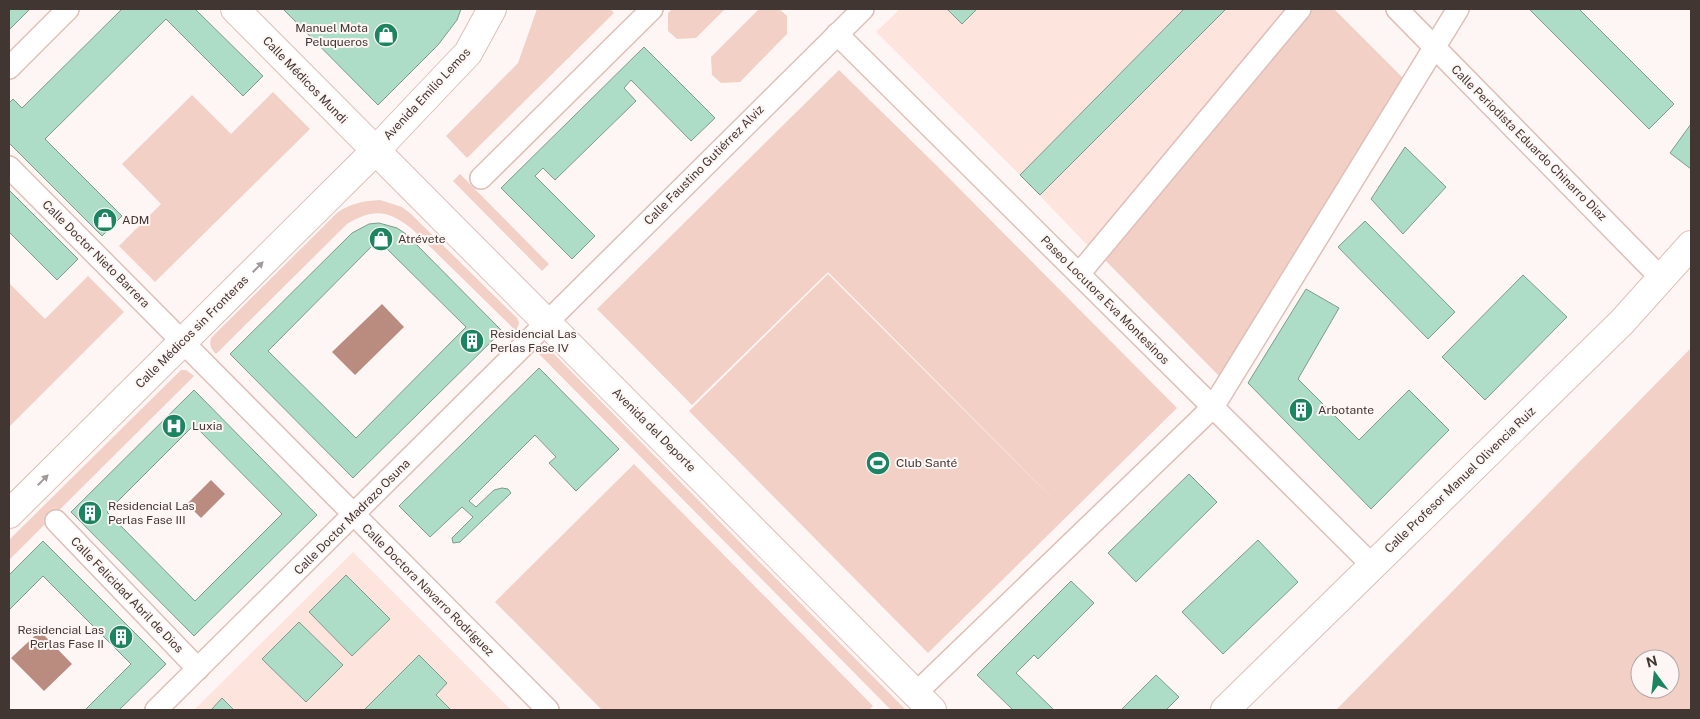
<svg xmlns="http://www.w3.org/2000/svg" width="1700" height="719" viewBox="0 0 1700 719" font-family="'Public Sans',sans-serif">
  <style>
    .built { fill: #fde4dd }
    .green { fill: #f2d0c6; fill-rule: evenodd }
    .water { fill: #b98c7f }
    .building { fill: #adddc7; stroke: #7d9b8d; fill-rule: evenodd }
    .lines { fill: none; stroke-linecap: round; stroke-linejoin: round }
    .street-casing { stroke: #dfbfb7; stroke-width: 24 }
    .secondary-casing { stroke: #dfbfb7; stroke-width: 30 }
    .street { stroke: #fff; stroke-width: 21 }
    .secondary { stroke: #fff; stroke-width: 28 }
    .oneway { fill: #a09a98 }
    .labels { text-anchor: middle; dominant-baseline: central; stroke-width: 4; stroke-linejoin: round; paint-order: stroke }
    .poi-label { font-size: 12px; fill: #423632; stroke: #fdf6f4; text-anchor: start }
    .street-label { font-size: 12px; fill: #423632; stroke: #fdf6f4 }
  </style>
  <rect width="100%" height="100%" fill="#fdf6f4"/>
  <g class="built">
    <polygon points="900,9 1291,9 1091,249 1020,175 876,32"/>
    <polygon points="353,552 511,710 194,710"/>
  </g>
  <g class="green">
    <polygon points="537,9 610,9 614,13 467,158 446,136 518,63"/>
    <polygon points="672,9 725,9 696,38 677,39 668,31 668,13"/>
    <polygon points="759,9 779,9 787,16 787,34 740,82 721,83 712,75 711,57"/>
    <polygon points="1311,9 1334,9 1403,78 1221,378 1104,259"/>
    <polygon points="839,70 937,166 1177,408 928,653 689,411 828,274 1064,510 828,272 692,405 597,309"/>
    <polygon points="273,92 310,129 155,282 119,246 161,204 122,164 192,95 231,134"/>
    <polygon points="460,174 549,264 542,271 453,181"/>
    <path d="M380,200L402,207L410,213L517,318L519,323L516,331L412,229C389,210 373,208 347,224L216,354C211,349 209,346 211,338L338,212C352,203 364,201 380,200Z"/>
    <polygon points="88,276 124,312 9,427 9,283 45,319"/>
    <path d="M1691,348V710H1336ZM1640,659H1670V689H1640Z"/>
    <polygon points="545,349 552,352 906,710 891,710 538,353"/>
    <polygon points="181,370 186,370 194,376 9,560 9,540"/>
    <polygon points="634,464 873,706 869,710 602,710 495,602"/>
  </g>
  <g class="water">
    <polygon points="382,304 404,327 355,375 332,352"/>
    <polygon points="211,480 225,494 201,518 187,504"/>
    <polygon points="40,631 72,664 44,691 11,658"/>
  </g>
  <g class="building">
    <polygon points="9,9 30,9 9,30"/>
    <polygon points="122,9 195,9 263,76 243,96 166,19 45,139 122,216 102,236 9,143 9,103 13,99 22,108"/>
    <polygon points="283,9 461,9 457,20 438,45 378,105"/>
    <polygon points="947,9 977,9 962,24"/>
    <polygon points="1184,9 1226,9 1040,195 1020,175"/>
    <polygon points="1529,9 1579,9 1674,104 1649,129"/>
    <polygon points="644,47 715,118 691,141 631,80 624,88 636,101 555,180 543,168 535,176 595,236 572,259 501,188"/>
    <polygon points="1691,124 1691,169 1670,153"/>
    <polygon points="1405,147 1446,187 1403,234 1371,199"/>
    <polygon points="9,190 78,259 57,280 9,232"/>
    <polygon points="1365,221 1455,312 1428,339 1338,247"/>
    <path d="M379,223L397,228L406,234L502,331L353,478L230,354L352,233L369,224ZM378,240L466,327L356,438L268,351Z"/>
    <polygon points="1523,275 1567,317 1485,400 1442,357"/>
    <polygon points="1306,289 1339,308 1298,379 1359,440 1409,390 1449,430 1371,509 1248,383"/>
    <polygon points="539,368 619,449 576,491 549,463 556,457 535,435 469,501 476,507 494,490 502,488 508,489 511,493 460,542 453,543 452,538 473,517 462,507 430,537 399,506"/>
    <path d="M194,390L317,515L194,636L71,512ZM194,425L282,514L195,601L107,512Z"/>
    <polygon points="1189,474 1217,502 1136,582 1108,553"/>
    <polygon points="1258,540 1298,582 1223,654 1182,612"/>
    <polygon points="43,541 166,664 119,710 85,710 131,664 43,576 9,610 9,575"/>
    <polygon points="346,575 390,619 352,656 309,612"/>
    <polygon points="1071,581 1094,603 1038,659 1034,655 1016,673 1054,710 1013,710 977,675"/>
    <polygon points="299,622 343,665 306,702 262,659"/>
    <polygon points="419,655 447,683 436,695 451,710 364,710"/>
    <polygon points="1156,675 1179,697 1166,710 1121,710"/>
    <polygon points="222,698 234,710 211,710"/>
  </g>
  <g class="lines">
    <g class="street-casing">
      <g id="street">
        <polyline points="1397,9 1661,278"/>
        <polyline points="837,34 1373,566"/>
        <polyline points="9,68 68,9"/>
        <polyline points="9,167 548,710"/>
        <polyline points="481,178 652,9"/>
        <polyline points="1079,274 1300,9"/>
        <polyline points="56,521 198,669"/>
        <polyline points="915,694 1213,407 1458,9"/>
        <polyline points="156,710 863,9"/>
      </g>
    </g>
    <g class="secondary-casing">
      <g id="secondary">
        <polyline points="235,9 932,710"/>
        <polyline points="9,514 375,151 468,53 492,9"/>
        <polyline points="1225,710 1622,322 1691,245"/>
      </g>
    </g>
    <use href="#street" class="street"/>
    <use href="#secondary" class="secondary"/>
  </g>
  <defs><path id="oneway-solid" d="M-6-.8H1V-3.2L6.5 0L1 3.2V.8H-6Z" transform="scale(1.25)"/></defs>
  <g class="oneway">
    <use href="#oneway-solid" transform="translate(258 267) rotate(-45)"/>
    <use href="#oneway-solid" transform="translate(43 480) rotate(-45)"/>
  </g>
  <defs>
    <g id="shop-disc" transform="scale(1.25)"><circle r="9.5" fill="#1b8562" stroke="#fdf6f4"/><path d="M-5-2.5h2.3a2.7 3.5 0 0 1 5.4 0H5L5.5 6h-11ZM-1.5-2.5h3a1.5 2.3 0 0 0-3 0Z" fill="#fff"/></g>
    <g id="building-disc" transform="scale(1.25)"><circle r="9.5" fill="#1b8562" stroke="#fdf6f4"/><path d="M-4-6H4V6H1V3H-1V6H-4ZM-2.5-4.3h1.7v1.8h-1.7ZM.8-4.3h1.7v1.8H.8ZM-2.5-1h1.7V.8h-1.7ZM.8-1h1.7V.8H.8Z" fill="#fff"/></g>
    <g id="hospital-disc" transform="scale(1.25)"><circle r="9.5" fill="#1b8562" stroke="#fdf6f4"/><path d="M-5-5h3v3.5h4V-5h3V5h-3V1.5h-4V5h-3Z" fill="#fff"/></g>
    <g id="stadium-disc" transform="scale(1.25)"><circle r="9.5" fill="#1b8562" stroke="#fdf6f4"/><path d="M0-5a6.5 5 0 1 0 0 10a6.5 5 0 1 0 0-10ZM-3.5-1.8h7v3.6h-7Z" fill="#fff"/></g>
  </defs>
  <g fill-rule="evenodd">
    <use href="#shop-disc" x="386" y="35"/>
    <use href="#shop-disc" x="105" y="220"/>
    <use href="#shop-disc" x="381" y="239"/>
    <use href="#building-disc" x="472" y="341"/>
    <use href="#building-disc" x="1301" y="410"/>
    <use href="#hospital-disc" x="174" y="426"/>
    <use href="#stadium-disc" x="878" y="463"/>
    <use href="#building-disc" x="90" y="513"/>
    <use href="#building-disc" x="121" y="637"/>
  </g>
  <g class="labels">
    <g class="poi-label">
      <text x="368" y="28" text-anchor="end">Manuel Mota<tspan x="368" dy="14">Peluqueros</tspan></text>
      <text x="122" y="220">ADM</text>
      <text x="398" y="239">Atrévete</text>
      <text x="490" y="334">Residencial Las<tspan x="490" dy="14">Perlas Fase IV</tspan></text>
      <text x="1318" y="410">Arbotante</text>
      <text x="192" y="426">Luxia</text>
      <text x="896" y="463">Club Santé</text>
      <text x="108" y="506">Residencial Las<tspan x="108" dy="14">Perlas Fase III</tspan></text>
      <text x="104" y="630" text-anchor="end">Residencial Las<tspan x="104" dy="14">Perlas Fase II</tspan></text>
    </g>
    <g class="street-label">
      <text transform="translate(305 80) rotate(46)">Calle Médicos Mundi</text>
      <text transform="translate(427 94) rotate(-47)">Avenida Emilio Lemos</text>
      <text transform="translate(1529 143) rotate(45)">Calle Periodista Eduardo Chinarro Diaz</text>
      <text transform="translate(704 165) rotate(-45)">Calle Faustino Gutiérrez Alviz</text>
      <text transform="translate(96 254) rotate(45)">Calle Doctor Nieto Barrera</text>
      <text transform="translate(1105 300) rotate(45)">Paseo Locutora Eva Montesinos</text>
      <text transform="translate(192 332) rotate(-45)">Calle Médicos sin Fronteras</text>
      <text transform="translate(654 430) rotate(45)">Avenida del Deporte</text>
      <text transform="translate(1460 480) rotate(-44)">Calle Profesor Manuel Olivencia Ruiz</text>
      <text transform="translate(352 517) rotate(-45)">Calle Doctor Madrazo Osuna</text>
      <text transform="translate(428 590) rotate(45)">Calle Doctora Navarro Rodríguez</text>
      <text transform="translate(127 595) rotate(46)">Calle Felicidad Abril de Dios</text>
    </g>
  </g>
  <rect width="1700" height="719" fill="none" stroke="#423632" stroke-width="20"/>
  <g transform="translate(1655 674) rotate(345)"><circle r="24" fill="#fdf6f4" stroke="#b2a9a6"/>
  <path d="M0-4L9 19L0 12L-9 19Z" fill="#1b8562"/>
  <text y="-8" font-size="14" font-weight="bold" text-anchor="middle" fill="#423632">N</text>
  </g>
</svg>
